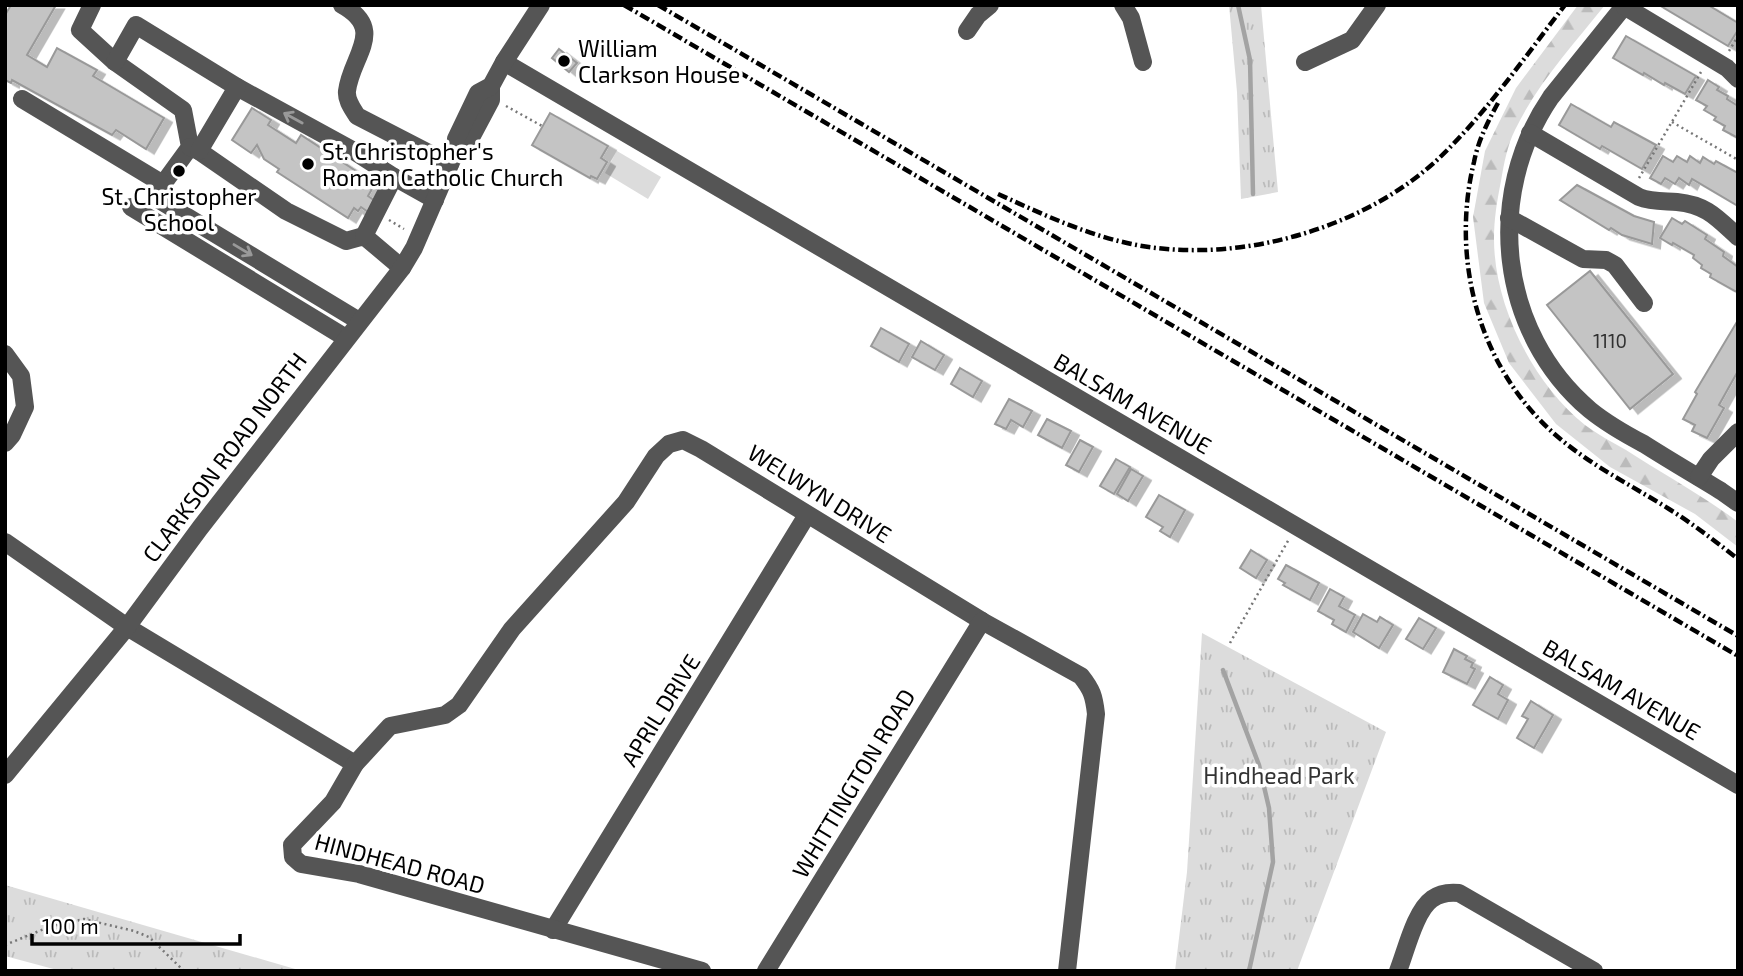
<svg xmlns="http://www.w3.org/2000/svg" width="1743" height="976" viewBox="0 0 1743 976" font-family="'Exo 2',sans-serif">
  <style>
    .grass { fill: url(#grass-tufts) }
    .forest { fill: url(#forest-firs) }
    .garden { fill: #dcdcdc }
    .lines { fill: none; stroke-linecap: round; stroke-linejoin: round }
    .stream { stroke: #a3a3a3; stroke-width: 4.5 }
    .building { fill: #c4c4c4; stroke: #999; stroke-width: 2; filter: url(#shadow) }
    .path { stroke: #777; stroke-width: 2.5; stroke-dasharray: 2 3.5; stroke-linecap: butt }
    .minor { stroke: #555; stroke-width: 18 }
    .rail { stroke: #000; stroke-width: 4.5; stroke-dasharray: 10 3.5 2 3.5; stroke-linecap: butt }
    .oneway { stroke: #999 }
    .poi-dot { fill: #000; stroke: #fff; stroke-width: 2.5 }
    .labels { text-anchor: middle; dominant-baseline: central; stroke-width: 7; stroke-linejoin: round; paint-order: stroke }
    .number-label { font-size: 19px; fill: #313131 }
    .poi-label { font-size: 23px; fill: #000; stroke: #fff; text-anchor: start }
    .street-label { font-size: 23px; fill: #000; stroke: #fff }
    .park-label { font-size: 23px; fill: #333; stroke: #fff }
  </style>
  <defs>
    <pattern id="grass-tufts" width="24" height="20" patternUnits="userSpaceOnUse" patternTransform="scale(1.75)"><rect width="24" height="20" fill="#dcdcdc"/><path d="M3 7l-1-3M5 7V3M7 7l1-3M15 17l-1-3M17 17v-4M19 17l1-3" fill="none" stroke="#bbb"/></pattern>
    <pattern id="forest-firs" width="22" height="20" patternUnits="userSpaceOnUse" patternTransform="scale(1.75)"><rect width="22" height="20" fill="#dcdcdc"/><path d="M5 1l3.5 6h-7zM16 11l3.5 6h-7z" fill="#bbb"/></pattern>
    <filter id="shadow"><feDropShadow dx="8" dy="4.5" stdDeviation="0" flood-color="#0004"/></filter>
  </defs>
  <rect width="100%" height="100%" fill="#fff"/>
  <g class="grass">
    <polygon points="1229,5 1261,5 1278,192 1241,199 1237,92"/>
    <polygon points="1202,633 1386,732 1297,971 1175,971 1187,872"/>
    <polygon points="5,885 302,971 61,971 5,956"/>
  </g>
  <path class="forest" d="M1578,5H1605C1573,45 1537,84 1515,130C1507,146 1504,164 1501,181C1497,201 1494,219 1494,239C1494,306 1533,383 1585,425C1597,434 1612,442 1626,450C1663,474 1702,495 1738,522V547L1695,514L1610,467L1556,424L1509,363L1484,303L1473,217L1485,151L1516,88Z"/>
  <polygon class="garden" points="617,151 661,177 648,199 605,173"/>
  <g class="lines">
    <g class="stream">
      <polyline points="1238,5 1250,60 1253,194"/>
      <polyline points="1223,670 1259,765 1269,808 1273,862 1249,971"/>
    </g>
  </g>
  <g class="building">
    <polygon points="11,5 56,5 27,55 47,67 57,48 97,70 93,76 164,118 146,149 116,130 112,135 12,80 11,83 5,80 5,15"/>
    <polygon points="1659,5 1708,5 1738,23 1738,30 1728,46"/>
    <polygon points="1626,36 1696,76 1685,94 1665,83 1664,85 1644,73 1643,75 1613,58"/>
    <polygon points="559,49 577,63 569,72 552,58"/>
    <polygon points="1708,80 1719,87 1717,90 1728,96 1727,99 1738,106 1738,138 1723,130 1725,126 1714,120 1716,117 1704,110 1707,106 1696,100"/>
    <polygon points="1571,104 1611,127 1614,122 1656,145 1642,169 1602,146 1600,149 1559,125"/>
    <polygon points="252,108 271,120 268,125 296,143 301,135 362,175 361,176 370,182 368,186 372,189 368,196 378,203 371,214 361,207 358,211 354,208 348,218 277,172 279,169 264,159 257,145 251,153 232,140"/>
    <polygon points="550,113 608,146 601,158 607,162 597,179 591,176 590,178 532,145"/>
    <polygon points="1663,156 1673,162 1677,156 1687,162 1690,156 1700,163 1703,157 1714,164 1716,161 1738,173 1738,206 1692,179 1689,185 1679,178 1675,184 1665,178 1661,184 1650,178"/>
    <polygon points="1577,185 1634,216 1654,222 1652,244 1622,235 1611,228 1609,230 1560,200"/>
    <polygon points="1672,218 1682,224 1685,221 1707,235 1705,239 1724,252 1723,256 1738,267 1738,292 1735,291 1710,277 1711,274 1701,268 1702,265 1693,258 1694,255 1673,243 1672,245 1660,238"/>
    <polygon points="1590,271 1673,374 1630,409 1547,305"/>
    <polygon points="1738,320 1738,371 1719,405 1724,408 1707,438 1692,431 1695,425 1683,419 1697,394 1695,392"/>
    <polygon points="881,328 909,344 899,362 871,346"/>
    <polygon points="921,341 944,355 935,370 912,357"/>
    <polygon points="960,368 982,381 973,397 951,384"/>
    <polygon points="1009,399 1032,411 1023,427 1011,420 1006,429 995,424"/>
    <polygon points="1047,419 1071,431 1062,448 1038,435"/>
    <polygon points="1080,440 1093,447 1079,472 1066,465"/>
    <polygon points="1116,459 1130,467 1114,494 1100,486"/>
    <polygon points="1131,469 1143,476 1128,501 1117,494"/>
    <polygon points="1159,495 1185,510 1170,537 1160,531 1163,527 1146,517"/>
    <polygon points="1251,550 1267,560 1256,578 1240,568"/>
    <polygon points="1286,565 1319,583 1310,600 1283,585 1285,583 1278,579"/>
    <polygon points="1330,589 1344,597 1339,606 1355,615 1346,632 1332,624 1334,620 1318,611"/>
    <polygon points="1363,614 1377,622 1380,617 1393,625 1379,648 1353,632"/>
    <polygon points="1419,618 1436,628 1423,649 1406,639"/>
    <polygon points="1454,649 1467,656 1465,659 1473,663 1471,667 1475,669 1467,684 1443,672"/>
    <polygon points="1490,677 1503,685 1498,694 1508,700 1498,719 1473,705"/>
    <polygon points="1531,701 1553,715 1534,748 1517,738 1528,719 1522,716"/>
  </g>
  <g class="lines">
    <g class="path">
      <polyline points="1729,51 1738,36"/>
      <polyline points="506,106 542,126"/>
      <polyline points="1672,122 1738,160"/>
      <polyline points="1639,178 1701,72"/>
      <polyline points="389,220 404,229"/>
      <polyline points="1230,643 1289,539"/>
      <polyline points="5,945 49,927 84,919 134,931 149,937 184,971"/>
    </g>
    <g class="minor">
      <polyline points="92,5 80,30 115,62 183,110 190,147 163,184 156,198 359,321"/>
      <path d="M342,5C387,30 351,56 347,91C346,100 352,108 357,116L450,164"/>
      <polyline points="1123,5 1131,18 1143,62"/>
      <path d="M1625,5L1551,97C1484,195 1498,332 1590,410C1606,423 1625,434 1644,444C1669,460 1695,475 1721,491L1738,503"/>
      <polyline points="1624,6 1727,68 1738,79"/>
      <polyline points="967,31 978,15 990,5"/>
      <polyline points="115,62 136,25 237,87 352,150 394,177 435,200"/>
      <polyline points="504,62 1738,785"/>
      <polyline points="1305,62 1352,40 1377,5"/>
      <polyline points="22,99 163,184"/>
      <path d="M1530,133L1639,197C1651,202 1664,201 1677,202C1707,205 1717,218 1738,237"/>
      <polyline points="190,147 199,151 286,211 346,241 364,236 402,268"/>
      <polyline points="199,151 237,87"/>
      <polyline points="455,153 466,147 491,100 491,86"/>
      <polyline points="131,207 346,338"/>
      <polyline points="1509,218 1583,259 1606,260 1615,265 1644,303"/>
      <polyline points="364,236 394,177"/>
      <polyline points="5,354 21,376 25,407 12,435 5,443"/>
      <polyline points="1699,477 1711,459 1738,432"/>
      <polyline points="5,542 127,627 355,764"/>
      <polyline points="5,775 127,627 200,528 402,268 414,248 455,153 456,139 478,93 491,86 504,62 541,5"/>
      <polyline points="553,930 807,515"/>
      <path d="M702,971L359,874L301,864L293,857L292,845L333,802L355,764L390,726L445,715L459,705L512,629L626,502L656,456L669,444L683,440L701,449L982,621L1081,676C1092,690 1094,696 1096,714L1067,971"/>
      <polyline points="766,971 982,621"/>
      <path d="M1398,971C1406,951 1415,911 1432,899C1440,893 1449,892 1459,893L1594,971"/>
    </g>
    <g class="rail">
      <polyline points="624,5 1738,656"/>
      <polyline points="658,5 1738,636"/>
      <path d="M1498,103C1488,121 1478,141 1474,162C1450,260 1479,370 1558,437C1592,466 1631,485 1669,509C1693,524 1715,541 1738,559"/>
      <path d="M998,194C1040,213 1082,233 1127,243C1230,266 1358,232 1436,161C1485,115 1524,58 1565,5"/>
    </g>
  </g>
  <defs><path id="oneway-shaft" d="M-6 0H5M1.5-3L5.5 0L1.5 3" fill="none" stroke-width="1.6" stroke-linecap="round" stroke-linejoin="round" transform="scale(1.75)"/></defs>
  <g class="oneway">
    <use href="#oneway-shaft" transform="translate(293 118) rotate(-151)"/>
    <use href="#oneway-shaft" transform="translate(243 250) rotate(31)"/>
  </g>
  <g class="poi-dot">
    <circle cx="564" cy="61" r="7"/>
    <circle cx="308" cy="164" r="7"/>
    <circle cx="179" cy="171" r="7"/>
  </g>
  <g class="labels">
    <g class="number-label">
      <text x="1610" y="340">1110</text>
    </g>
    <g class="poi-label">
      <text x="578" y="48">William<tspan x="578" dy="26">Clarkson House</tspan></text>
      <text x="322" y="151">St. Christopher's<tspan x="322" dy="26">Roman Catholic Church</tspan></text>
      <text x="179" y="196" text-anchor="middle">St. Christopher<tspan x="179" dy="26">School</tspan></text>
    </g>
    <g class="street-label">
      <text transform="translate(1133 403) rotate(30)">BALSAM AVENUE</text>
      <text transform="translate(224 457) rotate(-53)">CLARKSON ROAD NORTH</text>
      <text transform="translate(820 493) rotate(32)">WELWYN DRIVE</text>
      <text transform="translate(1622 689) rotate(30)">BALSAM AVENUE</text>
      <text transform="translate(660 710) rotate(-58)">APRIL DRIVE</text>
      <text transform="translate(853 783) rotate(-59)">WHITTINGTON ROAD</text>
      <text transform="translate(400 863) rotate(15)">HINDHEAD ROAD</text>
    </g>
    <g class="park-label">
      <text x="1279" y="775">Hindhead Park</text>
    </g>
  </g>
  <rect width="1743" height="976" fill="none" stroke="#000000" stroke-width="14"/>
  <path d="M32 934v10h208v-10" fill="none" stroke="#000000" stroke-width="3.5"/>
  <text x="42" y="934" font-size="21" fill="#000000" stroke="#ffffff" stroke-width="5" paint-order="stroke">100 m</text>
</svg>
